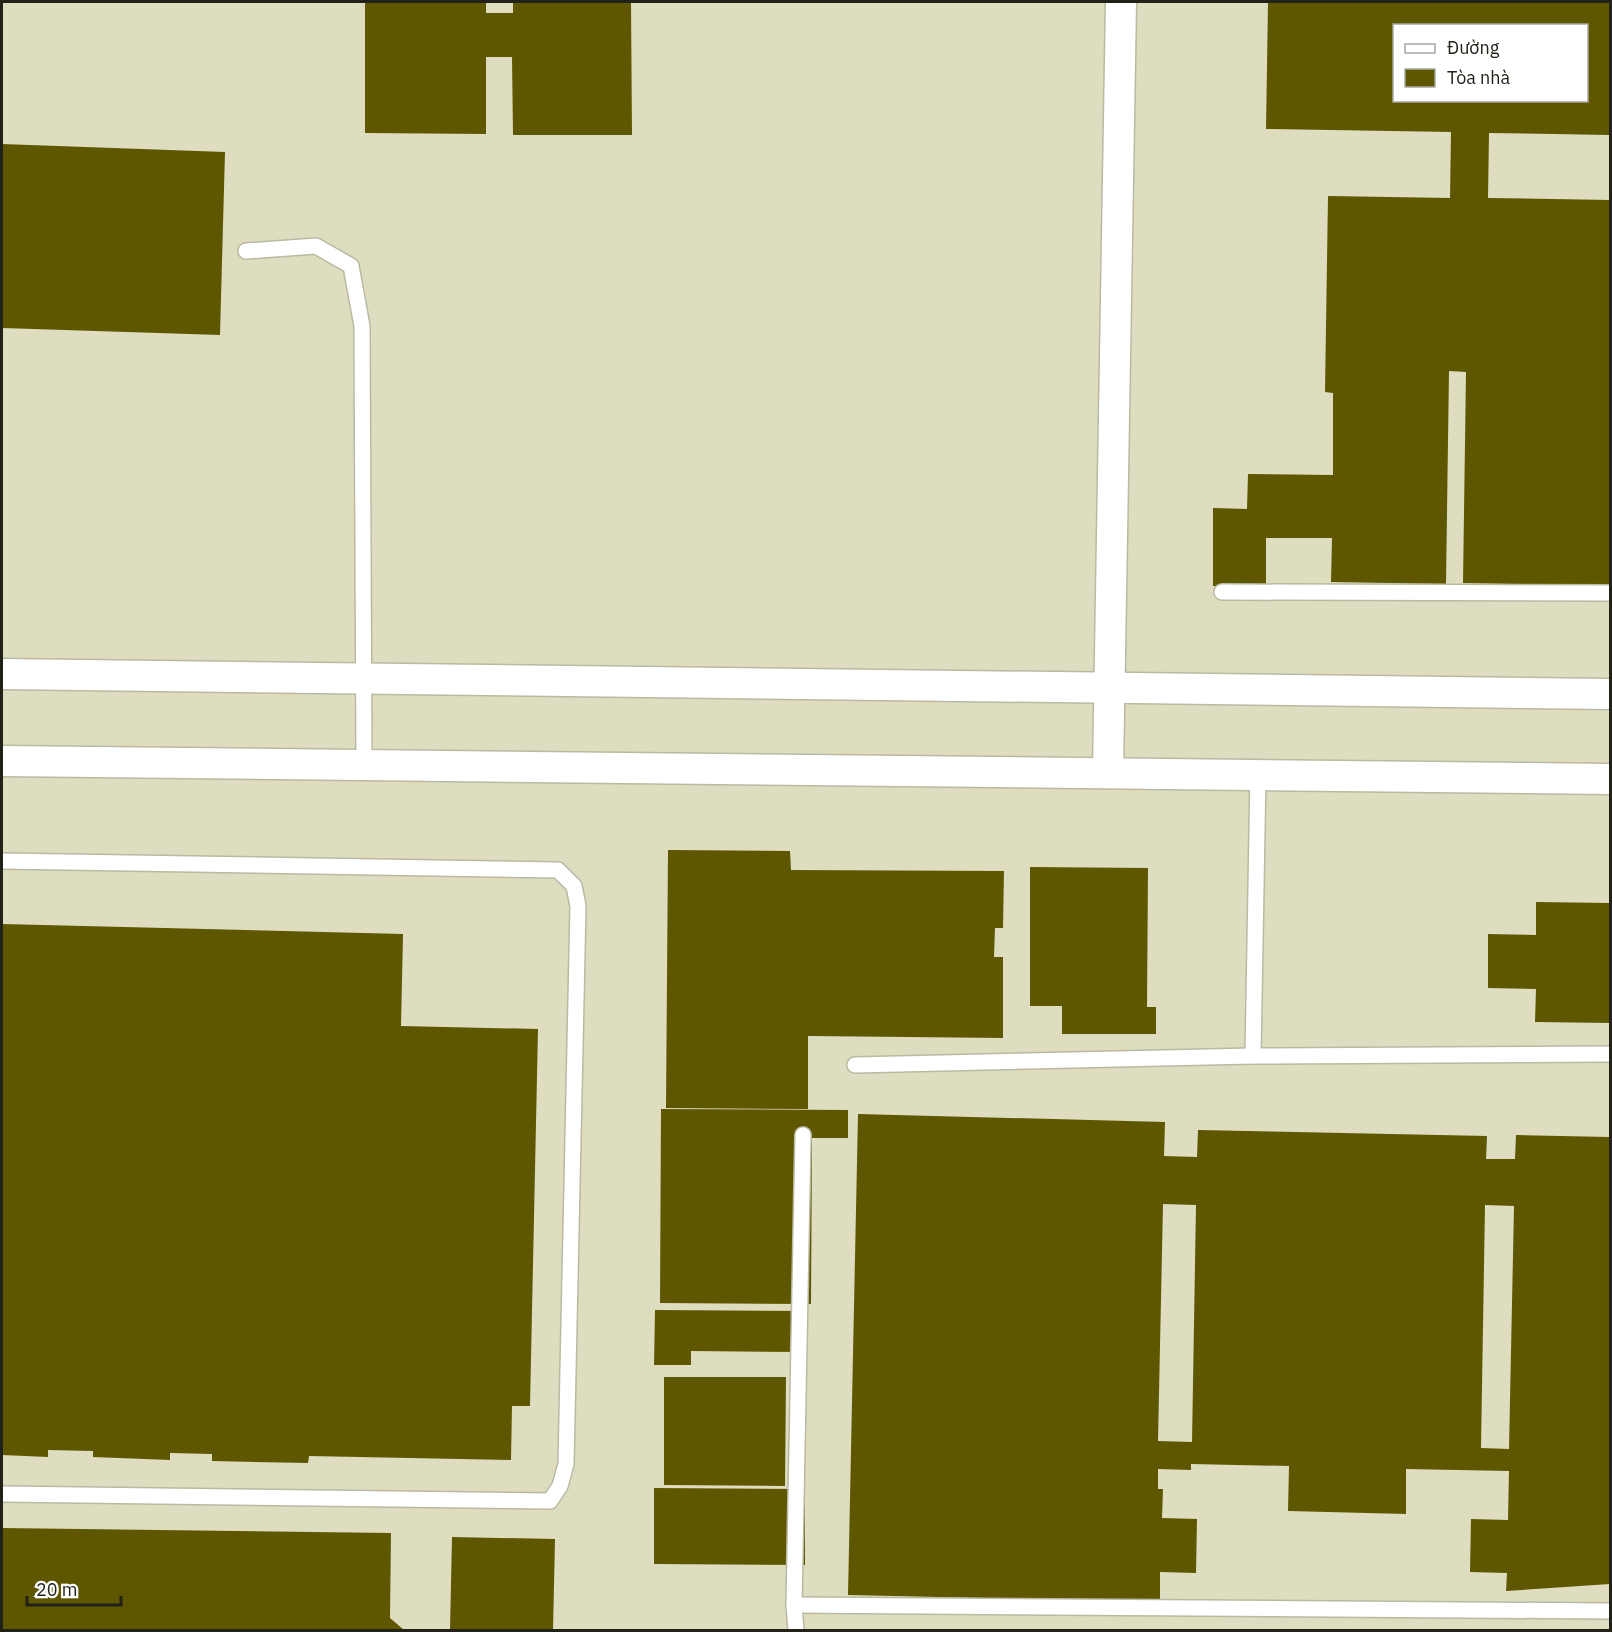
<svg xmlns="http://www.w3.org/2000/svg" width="1612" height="1632" viewBox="0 0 1612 1632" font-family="'IBM Plex Sans',sans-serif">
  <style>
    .built { fill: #dfddbf; fill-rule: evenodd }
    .building { fill: #5e5700; fill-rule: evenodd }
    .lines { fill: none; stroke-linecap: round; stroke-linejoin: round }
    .service-casing { stroke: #bab9a2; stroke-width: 18 }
    .minor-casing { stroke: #bab9a2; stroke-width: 33 }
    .service { stroke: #fff; stroke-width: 15 }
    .minor { stroke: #fff; stroke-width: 30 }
  </style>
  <rect width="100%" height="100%" fill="#ebead2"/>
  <path class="built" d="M2,2H1610V1630H2ZM1394,26H1586V100H1394Z"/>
  <g class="building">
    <polygon points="365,2 486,2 486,13 513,13 513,2 631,2 632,135 513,135 512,57 486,57 486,134 365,133"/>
    <path d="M1268,2H1610V135L1489,133L1488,198L1610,200V586L1463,583L1466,372L1449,371L1446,584L1331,582L1332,538H1266V587L1213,586V508L1247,509L1248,474L1333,475V393L1325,392L1328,196L1450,198L1451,132L1266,129ZM1394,26H1587V100H1394Z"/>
    <polygon points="2,144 225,152 220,335 2,328"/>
    <polygon points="668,850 790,851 791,870 1004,871 1003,928 995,928 994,957 1003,957 1003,1038 808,1036 808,1109 666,1108"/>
    <polygon points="1030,867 1148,868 1147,1007 1156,1007 1156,1034 1062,1034 1062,1006 1030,1006"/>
    <polygon points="1536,902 1610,903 1610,1023 1535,1022 1536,989 1488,988 1488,934 1536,935"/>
    <polygon points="2,924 403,934 401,1026 538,1029 530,1406 512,1406 511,1460 309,1456 308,1463 212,1461 212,1454 170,1453 170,1460 93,1457 93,1451 48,1450 48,1457 2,1455"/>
    <polygon points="661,1109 848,1110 848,1138 812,1138 811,1304 660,1303"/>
    <path d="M858,1114L1165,1122L1164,1156L1197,1157L1198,1130L1487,1136L1486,1159H1515L1516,1135L1610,1137V1584L1506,1591L1507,1573L1470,1572L1471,1519L1508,1520L1509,1471L1406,1469V1514L1288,1511L1289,1466L1191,1464V1470L1158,1469V1489H1163L1162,1518L1197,1519L1196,1573L1160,1572V1602L848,1595ZM1163,1204L1196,1205L1192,1442L1158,1441ZM1485,1205L1514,1206L1509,1449L1481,1448Z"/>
    <polygon points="655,1310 804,1311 804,1352 691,1351 691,1365 654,1365"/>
    <polygon points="664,1377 786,1377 785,1486 664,1485"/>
    <polygon points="654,1488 805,1489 805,1565 654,1564"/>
    <polygon points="2,1528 391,1533 390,1618 404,1630 2,1630"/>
    <polygon points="452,1537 555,1539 553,1630 450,1630"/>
  </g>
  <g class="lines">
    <g class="service-casing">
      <g id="service">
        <polyline points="246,251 316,246 351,266 362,326 364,765"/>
        <polyline points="1222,592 1610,593"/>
        <polyline points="1258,774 1253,1056 1610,1054"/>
        <polyline points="2,861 558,870 574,886 578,906 566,1464 560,1486 550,1501 2,1494"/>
        <polyline points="855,1065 1253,1056"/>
        <polyline points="794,1605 1610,1611"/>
        <polyline points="796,1630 794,1605 803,1135"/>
      </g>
    </g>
    <g class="minor-casing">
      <g id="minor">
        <polyline points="2,674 1610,694"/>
        <polyline points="2,761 1610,779"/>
        <polyline points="1108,773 1121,2"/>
      </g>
    </g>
    <use href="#service" class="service"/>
    <use href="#minor" class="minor"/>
  </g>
  <rect width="1612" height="1632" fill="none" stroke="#222118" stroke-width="6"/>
  <rect x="1393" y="24" width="195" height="78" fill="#ffffff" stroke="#a7a6a3" stroke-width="1.5"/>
  <rect x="1405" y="44" width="30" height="9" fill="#ffffff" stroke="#a7a6a3" stroke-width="1.5"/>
  <text x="1447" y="54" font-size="18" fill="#222118">Đường</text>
  <rect x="1405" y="69" width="30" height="18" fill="#5e5700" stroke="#a7a6a3" stroke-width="1.5"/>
  <text x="1447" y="84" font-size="18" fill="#222118">Tòa nhà</text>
  <path d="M27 1596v9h94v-9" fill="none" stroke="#222118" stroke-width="3"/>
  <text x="36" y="1596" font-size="18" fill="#222118" stroke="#ffffff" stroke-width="4.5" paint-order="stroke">20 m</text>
</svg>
